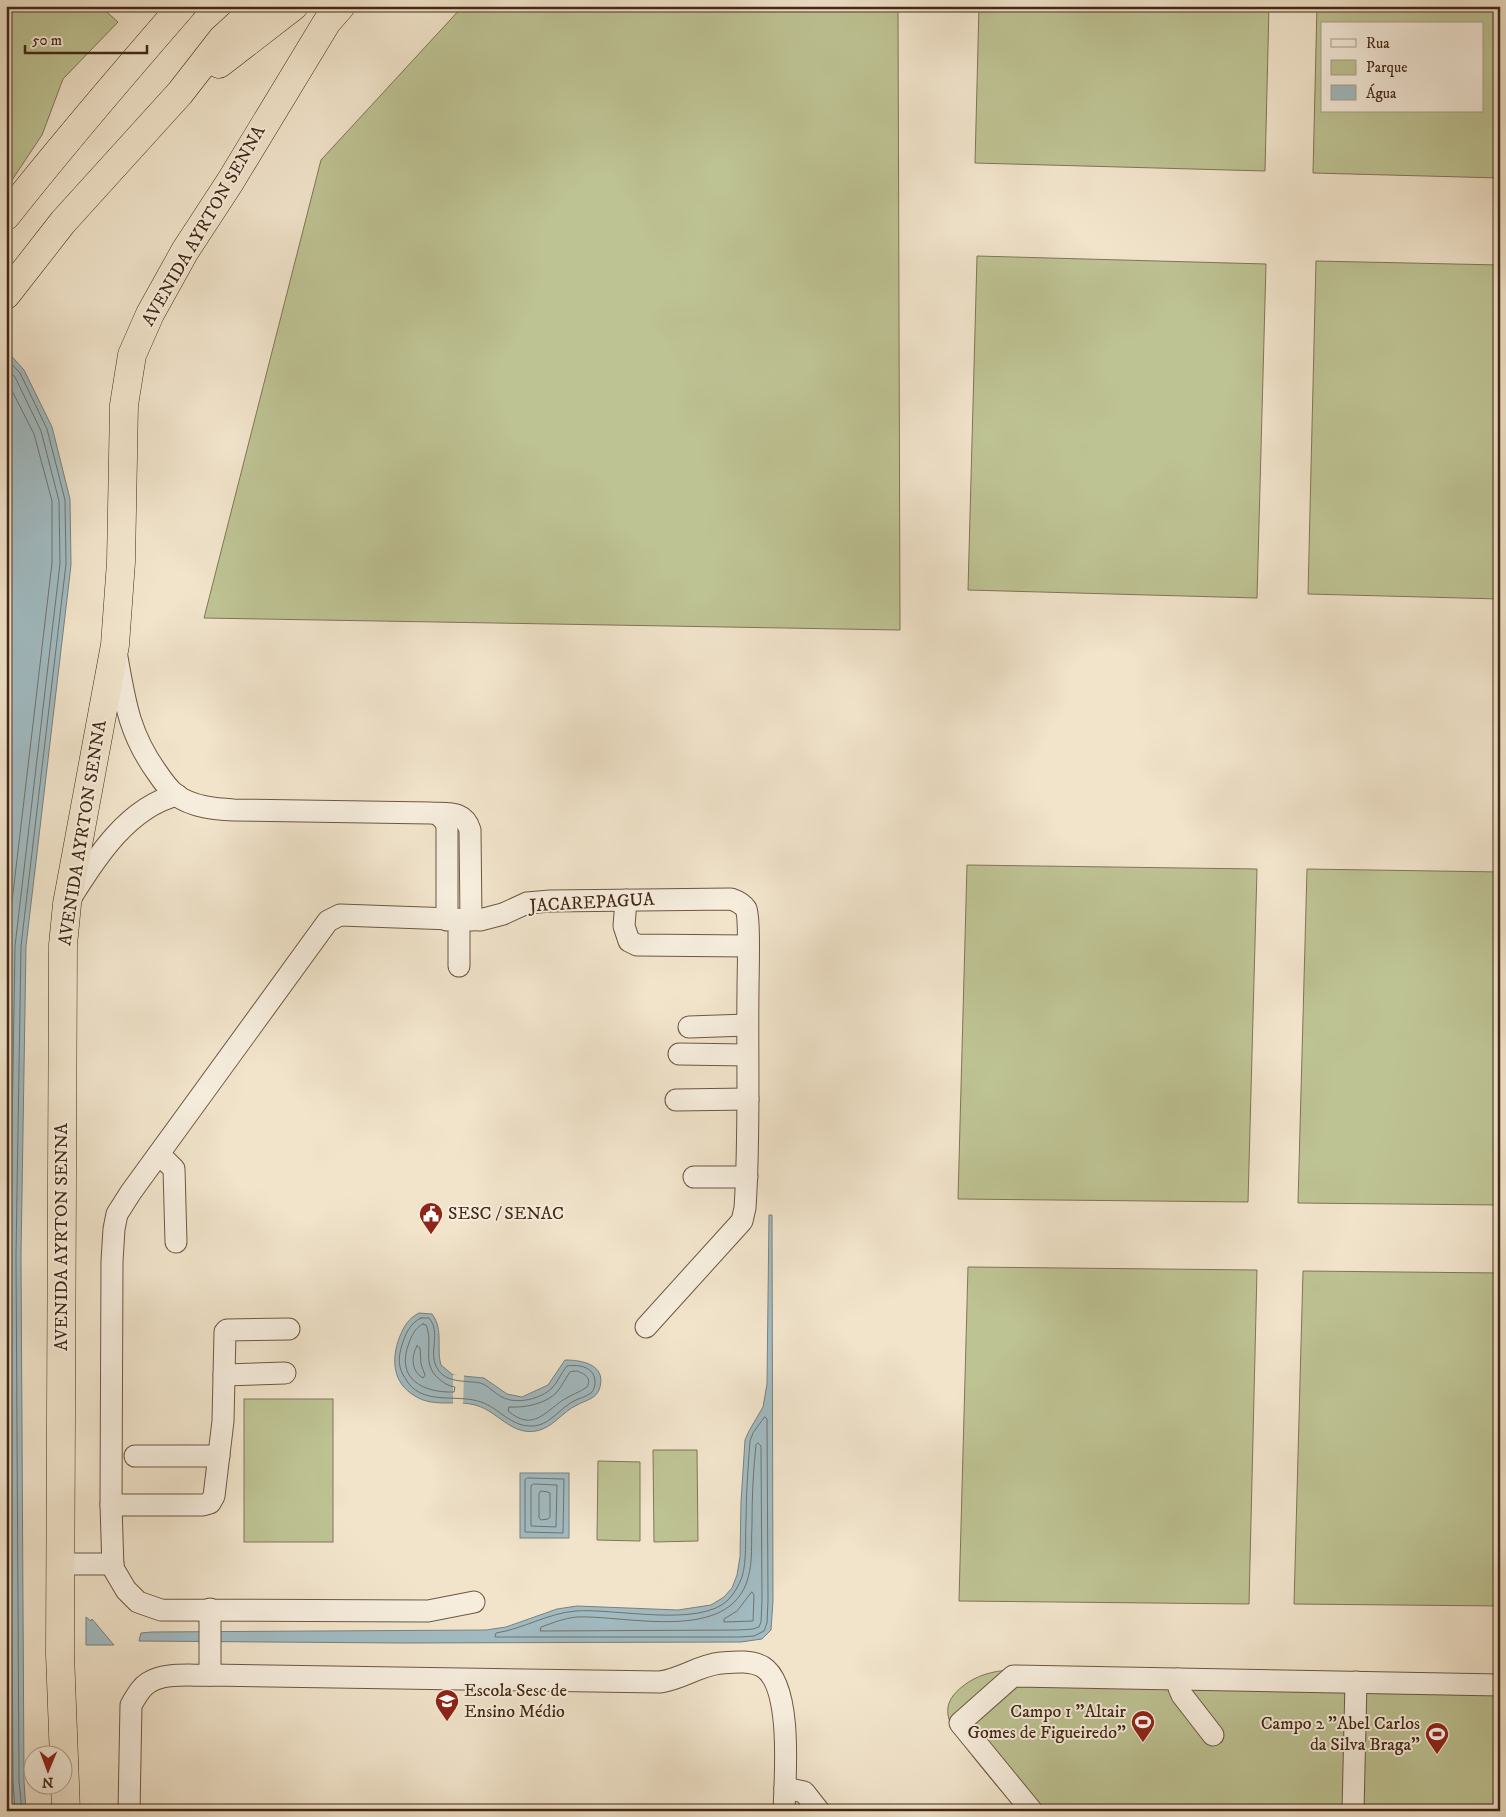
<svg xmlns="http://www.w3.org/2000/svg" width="1506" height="1817" viewBox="0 0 1506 1817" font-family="'IM FELL DW Pica',serif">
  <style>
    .green { fill: #bec394; stroke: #807654; fill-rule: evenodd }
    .water { fill: #a1bbc2; stroke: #7b807d }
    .pier { fill: #f1e4cb }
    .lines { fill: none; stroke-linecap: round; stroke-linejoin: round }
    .shore { stroke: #72726c; stroke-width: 1 }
    .minor-casing { stroke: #6e5742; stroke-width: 23 }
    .highway-casing { stroke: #432815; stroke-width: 29 }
    .minor { stroke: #f6eddd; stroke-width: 21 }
    .highway { stroke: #f1e4cb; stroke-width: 28 }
    .labels { text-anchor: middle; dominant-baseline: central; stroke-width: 4; stroke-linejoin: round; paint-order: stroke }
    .street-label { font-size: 18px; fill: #432815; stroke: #f6eddd }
    .poi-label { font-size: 18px; fill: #432815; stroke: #f6eddd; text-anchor: start }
  </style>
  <rect width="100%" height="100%" fill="#f1e4cb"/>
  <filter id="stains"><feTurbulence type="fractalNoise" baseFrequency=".004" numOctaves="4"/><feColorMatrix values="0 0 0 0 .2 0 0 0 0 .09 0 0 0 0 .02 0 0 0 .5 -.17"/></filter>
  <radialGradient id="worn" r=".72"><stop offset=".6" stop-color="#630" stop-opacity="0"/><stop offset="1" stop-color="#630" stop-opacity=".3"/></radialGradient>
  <g class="green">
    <polygon points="6,6 100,6 118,22 63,79 42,135 6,189"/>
    <polygon points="463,6 898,6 900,630 204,618 321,160"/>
    <polygon points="979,6 1269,6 1265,171 975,163"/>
    <path d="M1317,6H1500V178L1313,173ZM1322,24H1482V111H1322Z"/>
    <polygon points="977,256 1266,264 1257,598 968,590"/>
    <polygon points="1316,261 1500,265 1500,599 1308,594"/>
    <polygon points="967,865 1257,869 1248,1202 958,1199"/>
    <polygon points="1307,869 1500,872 1500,1205 1298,1203"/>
    <polygon points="968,1267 1257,1270 1249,1604 959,1601"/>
    <polygon points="1303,1271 1500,1273 1500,1606 1294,1604"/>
    <rect x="244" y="1399" width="89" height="143"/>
    <polygon points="653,1450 697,1450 698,1541 654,1542"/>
    <polygon points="598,1461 640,1462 640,1541 597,1540"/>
    <path d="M1010,1670L1500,1681V1811H1018C1003,1792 950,1734 948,1715C946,1702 954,1693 963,1686C977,1675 993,1671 1010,1670Z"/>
  </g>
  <g class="water">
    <polygon points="6,350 24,370 52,427 70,499 71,565 26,946 21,1255 24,1781 26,1811 6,1811"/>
    <polygon points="769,1215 772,1215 773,1601 771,1630 762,1639 741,1642 399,1643 139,1641 141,1633 152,1632 486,1630 506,1627 557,1609 577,1606 678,1610 711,1605 724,1597 732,1588 737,1575 740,1557 741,1502 745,1440 749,1431 763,1407 767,1384"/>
    <path d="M419,1313L432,1314C444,1330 436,1348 441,1365L453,1375L484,1378L507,1394L522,1397L548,1385L565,1360C581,1360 606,1364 600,1387C597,1399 586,1400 577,1405C562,1412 553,1428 536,1431C513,1435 500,1415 481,1407C460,1398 435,1409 415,1396C392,1383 391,1358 400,1336C404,1326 409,1318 419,1313Z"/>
    <rect x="520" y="1473" width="49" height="65"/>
    <polygon points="86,1617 91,1621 92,1619 114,1645 86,1645"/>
  </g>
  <polygon class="pier" points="453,1375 464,1375 463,1406 453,1406"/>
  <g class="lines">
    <g class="shore">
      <polyline points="6,358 20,373 47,429 65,500 66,564 21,946 16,1255 19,1781 22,1811"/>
      <polyline points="6,367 15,377 41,431 59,501 60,564 15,946 10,1255 13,1781 15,1811"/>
      <polyline points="6,379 34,434 52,501 52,563 7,944 6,1006"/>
      <path d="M421,1318H429C441,1332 429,1351 436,1366C444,1384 465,1380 480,1383C488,1385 495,1394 502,1397C516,1405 541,1399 552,1388C558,1382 561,1373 567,1366C579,1364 595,1367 595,1382C595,1386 594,1390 591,1393C586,1397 579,1398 574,1401C560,1408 549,1426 532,1426C511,1427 499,1408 481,1402C455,1393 421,1407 405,1378C398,1368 398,1357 402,1345C405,1335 410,1323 421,1318Z"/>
      <path d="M423,1324L426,1325C434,1343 421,1363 438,1378C444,1383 448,1386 455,1387L454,1392C423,1393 395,1379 409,1343C412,1335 415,1328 423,1324Z"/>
      <path d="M417,1346L420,1348L421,1364L425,1375L423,1378C411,1371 411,1356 417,1346Z"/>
      <path d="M577,1371C585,1374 592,1378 587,1387C580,1392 571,1395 563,1400C543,1414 532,1431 508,1411L509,1407C524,1408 546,1404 557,1392C562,1386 565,1379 570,1372Z"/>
      <path d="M765,1417L767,1419L768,1601L767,1623L764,1631L754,1636L740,1637H495L496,1633C523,1629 548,1613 576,1611C614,1608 700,1628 728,1600C734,1594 739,1585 742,1577C747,1560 745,1539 746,1521C746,1494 748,1468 750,1441L753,1433Z"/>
      <path d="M758,1443L761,1446L762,1601L761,1622L759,1627L753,1629L740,1630L540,1631L541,1627C553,1623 564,1618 577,1617C627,1615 730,1644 748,1578C753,1561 751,1542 752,1525C752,1498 753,1472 756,1445Z"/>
      <polygon points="528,1478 564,1479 563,1533 525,1532 525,1480"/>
      <polygon points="534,1484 557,1485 556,1527 531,1526 531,1486"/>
      <polygon points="541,1491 548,1492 550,1493 550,1517 548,1519 541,1520 539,1518 539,1494"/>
      <polygon points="752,1592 754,1595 753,1621 724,1622 724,1619 737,1611"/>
    </g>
    <g class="minor-casing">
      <g id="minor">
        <path d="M117,657C125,702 129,733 156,771C162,780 168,789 176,795C192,807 215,809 234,810L430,813C448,814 464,810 470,830L471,920"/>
        <polyline points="438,814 446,822 447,828 447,920"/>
        <path d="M72,896C97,856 129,807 177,795"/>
        <polyline points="626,900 624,926 629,941 637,945 748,946"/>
        <polyline points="459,966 459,920"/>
        <polyline points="689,1027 747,1025"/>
        <polyline points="679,1054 747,1055"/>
        <polyline points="676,1100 748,1099"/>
        <polyline points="159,1154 174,1169 176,1242"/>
        <polyline points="694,1177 747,1177"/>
        <polyline points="224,1375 285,1373"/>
        <polyline points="135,1456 219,1456"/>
        <polyline points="111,1505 203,1505 210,1503 214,1496 223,1421 225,1332 227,1330 289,1329"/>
        <polyline points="61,1564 113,1564"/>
        <path d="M474,1602L428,1611L161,1610L138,1602L126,1590L113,1568L111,1505L112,1261L114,1229L117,1214L131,1192L328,921L340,915L480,920L503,914L527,903L550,901L731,899C737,901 742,903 746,909C750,918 748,976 748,990C747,1062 750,1135 745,1208L742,1221L646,1327"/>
        <polyline points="210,1609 210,1675"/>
        <polyline points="1178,1679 1179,1688 1182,1695 1213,1735"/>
        <polyline points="785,1788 804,1792 819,1811"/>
        <path d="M129,1811L131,1705C136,1697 140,1688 148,1683C164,1672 191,1676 210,1675L660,1682C682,1679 699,1665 721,1663C734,1662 751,1660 763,1667C793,1686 785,1778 784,1811"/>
        <polyline points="1032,1811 960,1723 1013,1676 1500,1685"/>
        <polyline points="1353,1811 1356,1682"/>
      </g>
    </g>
    <g class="highway-casing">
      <g id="highway">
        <polyline points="219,64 294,6"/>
        <path d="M6,216C63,144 122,75 182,6"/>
        <polyline points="6,295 63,222 180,93 222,39 258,6"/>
        <polyline points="66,1811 60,1654 63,945 67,904 115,645 121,562 124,405 132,355 150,314 185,251 230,182 327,22 341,6"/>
      </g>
    </g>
    <use href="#minor" class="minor"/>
    <use href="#highway" class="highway"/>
  </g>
  <defs>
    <g id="civic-pin" transform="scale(1.25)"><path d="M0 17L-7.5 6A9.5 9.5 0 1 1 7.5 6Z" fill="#8f2418" stroke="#f6eddd"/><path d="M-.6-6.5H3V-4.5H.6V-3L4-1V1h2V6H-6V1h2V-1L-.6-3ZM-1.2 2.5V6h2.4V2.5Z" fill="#fff"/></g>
    <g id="school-pin" transform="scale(1.25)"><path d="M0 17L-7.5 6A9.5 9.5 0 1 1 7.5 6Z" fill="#8f2418" stroke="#f6eddd"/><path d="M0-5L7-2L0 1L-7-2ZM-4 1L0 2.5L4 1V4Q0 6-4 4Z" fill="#fff"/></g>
    <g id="stadium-pin" transform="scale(1.25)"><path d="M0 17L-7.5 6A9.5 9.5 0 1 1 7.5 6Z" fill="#8f2418" stroke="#f6eddd"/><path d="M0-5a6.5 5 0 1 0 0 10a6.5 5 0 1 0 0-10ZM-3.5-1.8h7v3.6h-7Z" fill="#fff"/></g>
  </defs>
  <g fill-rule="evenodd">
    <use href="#civic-pin" x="431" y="1214"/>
    <use href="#school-pin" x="447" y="1701"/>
    <use href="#stadium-pin" x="1143" y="1722"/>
    <use href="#stadium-pin" x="1437" y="1734"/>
  </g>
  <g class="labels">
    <g class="street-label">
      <text transform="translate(204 226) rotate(-60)">AVENIDA AYRTON SENNA</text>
      <text transform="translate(83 833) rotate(-81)">AVENIDA AYRTON SENNA</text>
      <text transform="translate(592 903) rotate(-3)">JACAREPAGUA</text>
      <text transform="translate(62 1237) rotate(-90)">AVENIDA AYRTON SENNA</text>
    </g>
    <g class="poi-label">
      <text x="448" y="1214">SESC / SENAC</text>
      <text x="464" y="1691">Escola Sesc de<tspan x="464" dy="21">Ensino Médio</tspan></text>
      <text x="1126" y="1712" text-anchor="end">Campo 1 "Altair<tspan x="1126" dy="21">Gomes de Figueiredo"</tspan></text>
      <text x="1420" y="1724" text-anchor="end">Campo 2 "Abel Carlos<tspan x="1420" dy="21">da Silva Braga"</tspan></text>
    </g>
  </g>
  <rect width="1506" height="1817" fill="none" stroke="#f1e4cb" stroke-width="25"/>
  <rect x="8" y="8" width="1491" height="1802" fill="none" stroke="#432815" stroke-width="2.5"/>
  <rect x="12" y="12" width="1481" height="1792" fill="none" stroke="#432815"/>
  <rect x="1321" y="22" width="162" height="90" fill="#f6eddd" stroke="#ae9e8d"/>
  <rect x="1331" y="39" width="25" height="8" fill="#f6eddd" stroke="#ae9e8d"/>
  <text x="1366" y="48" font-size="15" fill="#432815">Rua</text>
  <rect x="1331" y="60" width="25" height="15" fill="#bec394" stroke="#ae9e8d"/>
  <text x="1366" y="72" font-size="15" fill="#432815">Parque</text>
  <rect x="1331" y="85" width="25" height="15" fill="#a1bbc2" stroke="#ae9e8d"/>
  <text x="1366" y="98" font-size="15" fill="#432815">Água</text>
  <g transform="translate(48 1770) rotate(181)"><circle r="24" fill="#f6eddd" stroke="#ae9e8d"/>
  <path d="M0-4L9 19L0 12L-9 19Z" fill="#8f2418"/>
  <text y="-8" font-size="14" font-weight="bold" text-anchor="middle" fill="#432815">N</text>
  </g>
  <path d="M25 45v8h122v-8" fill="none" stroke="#432815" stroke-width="2.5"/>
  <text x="32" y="45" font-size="15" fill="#432815" stroke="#f6eddd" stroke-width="4" paint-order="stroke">50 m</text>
  <rect width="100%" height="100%" filter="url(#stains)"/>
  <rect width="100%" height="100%" fill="url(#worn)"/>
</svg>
